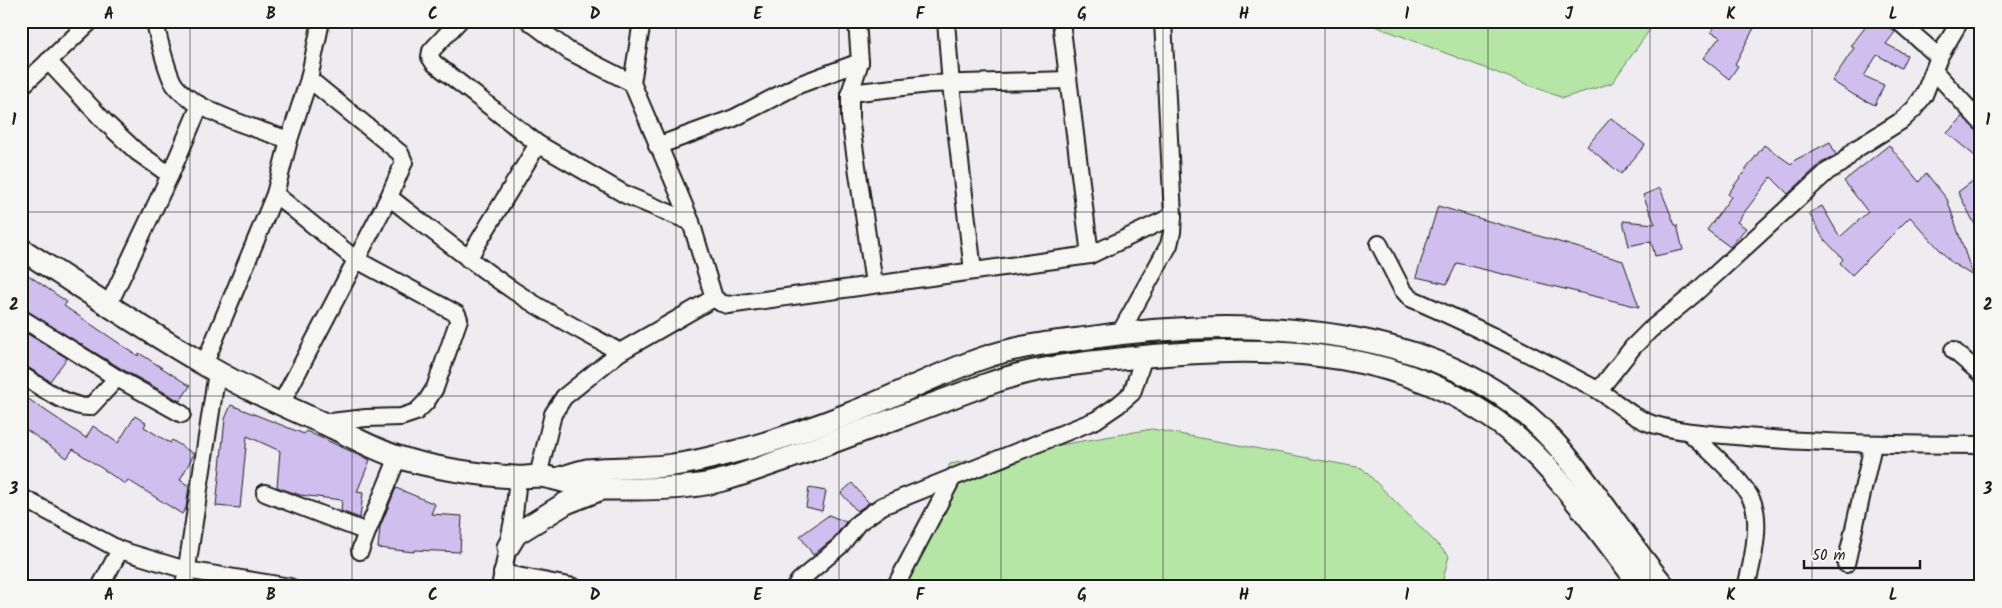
<svg xmlns="http://www.w3.org/2000/svg" width="2002" height="608" viewBox="0 0 2002 608" font-family="Kalam,sans-serif">
  <style>
    .green { fill: #b6e6a6; stroke: #698161 }
    .building { fill: #d0beef; stroke: #1c1c1c }
    .lines { fill: none; stroke-linecap: round; stroke-linejoin: round }
    .minor-casing { stroke: #1c1c1c; stroke-width: 20 }
    .major-casing { stroke: #1c1c1c; stroke-width: 25 }
    .minor { stroke: #f6f6f2; stroke-width: 16 }
    .major { stroke: #f6f6f2; stroke-width: 21 }
    .grid { fill: none; stroke: #1c1c1c; stroke-width: 1; stroke-opacity: 0.55 }
    .neatline { fill: none; stroke: #1c1c1c; stroke-width: 2 }
    .grid-label { font-size: 16px; text-anchor: middle; font-weight: bold; fill: #1c1c1c }
  </style>
  <rect width="100%" height="100%" fill="#eeebf1"/>
  <filter id="ink" filterUnits="userSpaceOnUse"><feTurbulence type="fractalNoise" baseFrequency=".02" numOctaves="2"/><feDisplacementMap in="SourceGraphic" scale="10" xChannelSelector="R" yChannelSelector="G"/><feConvolveMatrix kernelMatrix="1 2 1 2 8 2 1 2 1" color-interpolation-filters="sRGB"/></filter>
  <g filter="url(#ink)">
    <g class="green">
      <polygon points="1362,21 1656,21 1612,83 1563,98"/>
      <polygon points="1152,429 1362,468 1449,556 1441,587 901,587 950,464"/>
    </g>
    <g class="building">
      <polygon points="1717,21 1746,21 1755,26 1735,64 1738,66 1729,79 1703,58 1720,37 1711,32"/>
      <polygon points="1870,21 1880,21 1895,32 1886,44 1907,55 1901,68 1877,55 1864,76 1884,85 1875,105 1854,95 1832,81 1854,48 1851,46"/>
      <polygon points="1962,116 1981,135 1981,161 1947,133 1959,121"/>
      <polygon points="1611,118 1645,145 1621,174 1587,146"/>
      <polygon points="1830,142 1836,155 1821,163 1788,194 1771,177 1737,222 1746,228 1730,247 1707,230 1731,197 1728,194 1764,145 1791,164 1795,160"/>
      <polygon points="1889,145 1919,182 1926,173 1947,199 1973,276 1951,262 1910,217 1852,275 1840,263 1843,259 1823,238 1809,213 1822,206 1840,237 1868,212 1844,181"/>
      <polygon points="1981,175 1981,236 1958,192"/>
      <polygon points="1660,188 1675,225 1677,225 1683,250 1655,256 1651,241 1629,246 1623,221 1655,224 1643,195"/>
      <polygon points="1438,206 1623,261 1639,307 1457,263 1447,284 1416,277"/>
      <polygon points="21,270 67,302 64,306 138,356 139,353 190,386 180,401 122,369 21,308"/>
      <polygon points="21,330 67,358 50,381 21,363"/>
      <polygon points="21,394 86,438 93,426 118,443 135,416 146,423 144,427 170,443 172,440 194,454 180,480 189,486 186,508 182,514 128,480 125,484 73,449 67,458 21,426"/>
      <polygon points="231,405 304,434 306,431 370,460 357,492 363,493 360,518 341,511 342,500 300,495 277,487 280,451 247,436 240,508 216,506 225,419"/>
      <polygon points="852,483 869,503 857,511 841,493"/>
      <polygon points="396,488 435,504 431,514 462,516 460,552 414,550 414,552 378,548 380,527"/>
      <polygon points="809,488 826,491 822,511 806,507"/>
      <polygon points="829,515 846,522 833,539 813,555 800,536"/>
    </g>
    <g class="lines">
      <g class="minor-casing">
        <g id="minor">
          <path d="M155,21C157,34 168,75 174,84C191,110 260,130 289,140"/>
          <polyline points="459,21 431,51 430,57 434,63 538,144 626,195 691,222"/>
          <polyline points="529,21 569,51 632,83"/>
          <polyline points="642,21 632,83 691,222 714,298 721,303 728,305 1090,255 1061,21"/>
          <polyline points="857,21 860,62 850,93 929,84 1068,80"/>
          <polyline points="946,21 951,85 973,271"/>
          <polyline points="1898,21 1939,57"/>
          <polyline points="48,61 105,122 137,152 170,175"/>
          <polyline points="1934,71 1981,122"/>
          <polyline points="21,87 91,21"/>
          <polyline points="850,93 850,118 874,284"/>
          <polyline points="657,146 734,118 798,85 860,62"/>
          <polyline points="275,194 355,259 457,314 459,319 435,388 426,402 416,412 401,417 366,418 322,423"/>
          <path d="M389,197C430,229 471,262 514,291C548,314 584,332 620,352"/>
          <path d="M1379,244L1402,289L1410,298C1473,325 1534,356 1594,388C1614,399 1630,417 1652,424C1682,433 1714,434 1746,437C1824,444 1902,445 1981,445"/>
          <polyline points="1090,255 1173,216"/>
          <polyline points="468,259 538,144"/>
          <polyline points="109,304 170,175 200,105"/>
          <polyline points="21,318 117,378 182,414"/>
          <polyline points="1120,333 1169,245 1172,232 1173,216 1163,21"/>
          <polyline points="1953,350 1981,374"/>
          <polyline points="204,365 275,194 289,140 309,79 321,21"/>
          <path d="M21,375C40,386 68,408 90,407L117,378"/>
          <polyline points="1599,390 1633,347 1650,330 1693,295 1828,171 1841,164 1856,149 1901,121 1914,109 1924,95 1939,57 1960,21"/>
          <polyline points="281,404 389,197 404,162 400,153 309,79"/>
          <path d="M1689,432C1708,450 1744,480 1753,503C1761,524 1752,565 1746,587"/>
          <polyline points="538,476 553,414 564,397 620,352 714,298"/>
          <polyline points="265,493 367,532 398,457"/>
          <polyline points="21,497 120,550 186,570 290,587"/>
          <polyline points="360,551 367,532"/>
          <polyline points="1846,564 1873,445"/>
          <polyline points="502,573 574,587"/>
          <polyline points="100,587 120,550"/>
          <polyline points="184,587 217,372"/>
          <polyline points="500,587 514,515 518,478"/>
          <polyline points="795,587 799,581 840,546 858,523 882,506 1096,420 1118,405 1132,393 1144,356"/>
          <polyline points="895,587 953,477"/>
        </g>
      </g>
      <g class="major-casing">
        <g id="major">
          <path d="M21,249C84,289 147,332 212,369C248,390 287,407 325,424C349,435 373,449 398,457C431,468 480,475 514,477C522,478 531,476 540,476C562,478 579,489 601,489C630,489 663,490 691,486C724,483 755,469 786,459C854,435 921,408 988,384C1034,367 1081,363 1129,358C1249,345 1382,344 1486,414C1549,455 1595,528 1642,587"/>
          <path d="M557,479C567,476 577,472 587,470C616,467 645,469 673,465C700,462 726,454 752,447C783,438 815,427 846,415C892,398 936,374 983,358C1014,347 1047,343 1080,339C1211,319 1386,318 1501,395C1570,441 1612,525 1665,587"/>
          <polyline points="508,547 516,534 566,503 599,490"/>
        </g>
      </g>
      <use href="#minor" class="minor"/>
      <use href="#major" class="major"/>
    </g>
  </g>
  <path class="grid" d="M190,21V587M352,21V587M514,21V587M676,21V587M839,21V587M1001,21V587M1163,21V587M1325,21V587M1488,21V587M1650,21V587M1812,21V587M21,212H1981M21,396H1981"/>
  <rect width="2002" height="608" fill="none" stroke="#f6f6f2" stroke-width="55"/>
  <path d="M1804 560v8h116v-8" fill="none" stroke="#1c1c1c" stroke-width="2.5"/>
  <text x="1812" y="560" font-size="15" fill="#1c1c1c" stroke="#f6f6f2" stroke-width="4" paint-order="stroke">50 m</text>
  <rect x="28" y="28" width="1946" height="552" class="neatline"/>
  <g class="grid-label">
    <text x="109" y="19">A</text>
    <text x="271" y="19">B</text>
    <text x="433" y="19">C</text>
    <text x="595" y="19">D</text>
    <text x="758" y="19">E</text>
    <text x="920" y="19">F</text>
    <text x="1082" y="19">G</text>
    <text x="1244" y="19">H</text>
    <text x="1407" y="19">I</text>
    <text x="1569" y="19">J</text>
    <text x="1731" y="19">K</text>
    <text x="1893" y="19">L</text>
    <text x="14" y="125">1</text>
    <text x="1988" y="125">1</text>
    <text x="14" y="310">2</text>
    <text x="1988" y="310">2</text>
    <text x="14" y="494">3</text>
    <text x="1988" y="494">3</text>
    <text x="109" y="600">A</text>
    <text x="271" y="600">B</text>
    <text x="433" y="600">C</text>
    <text x="595" y="600">D</text>
    <text x="758" y="600">E</text>
    <text x="920" y="600">F</text>
    <text x="1082" y="600">G</text>
    <text x="1244" y="600">H</text>
    <text x="1407" y="600">I</text>
    <text x="1569" y="600">J</text>
    <text x="1731" y="600">K</text>
    <text x="1893" y="600">L</text>
  </g>
</svg>
